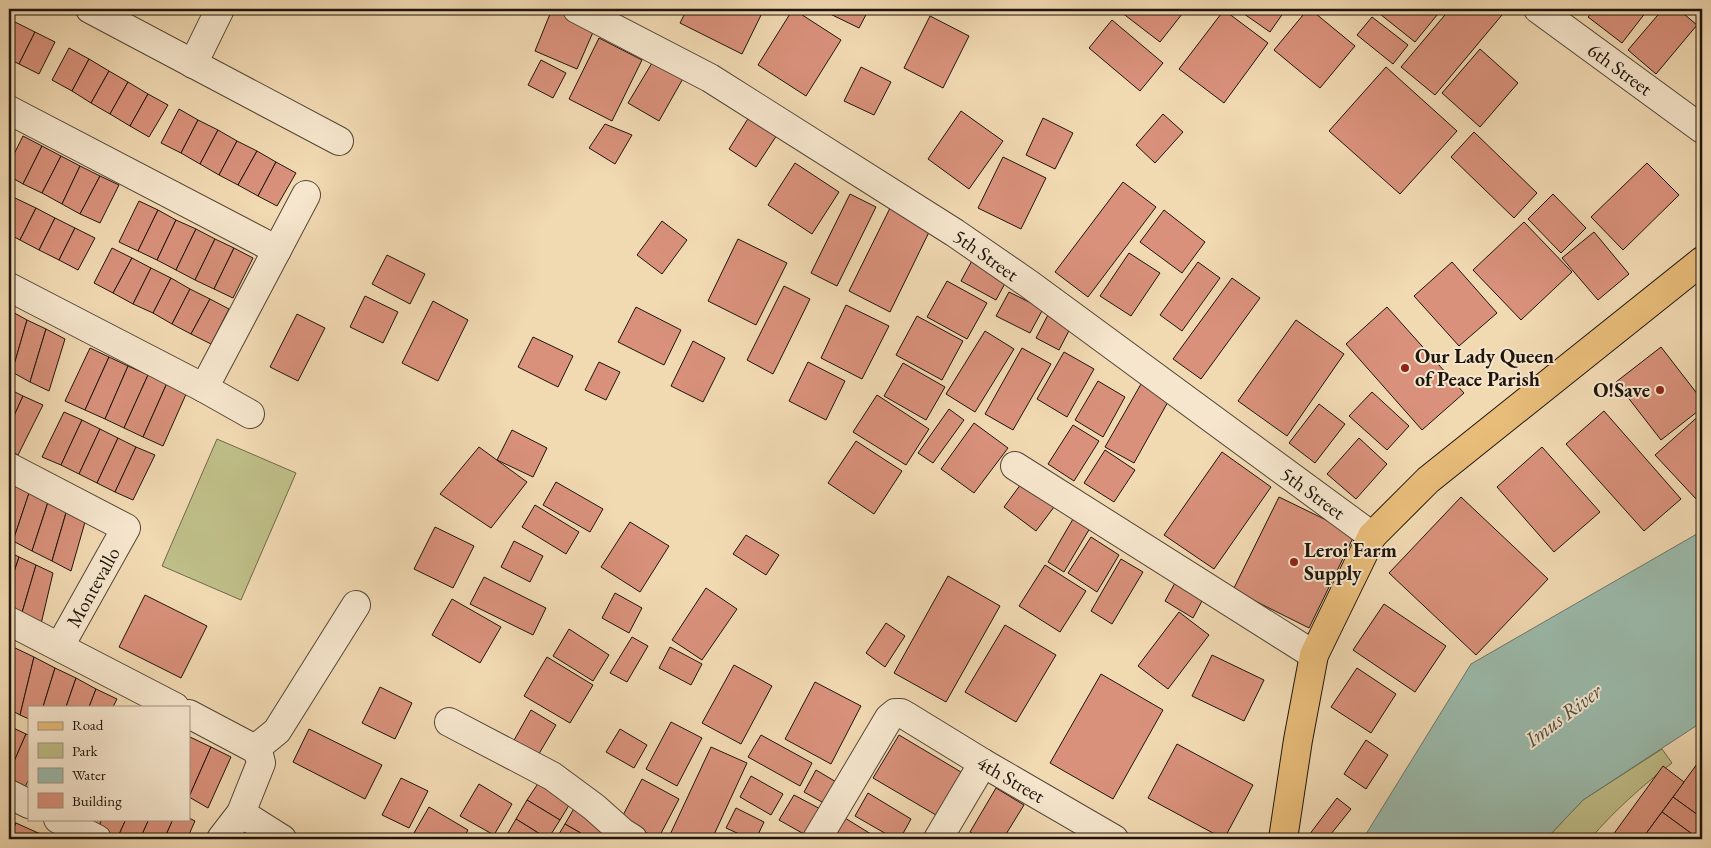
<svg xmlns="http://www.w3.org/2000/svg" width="1711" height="848" viewBox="0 0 1711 848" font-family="'EB Garamond',serif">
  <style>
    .green { fill: #bfbe88; stroke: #6e6a4a }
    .water { fill: #9bbaab; stroke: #69786b }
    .building { fill: #d9917b; stroke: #1e150c }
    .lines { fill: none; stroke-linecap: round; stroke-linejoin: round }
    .minor-casing { stroke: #534636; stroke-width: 30 }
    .major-casing { stroke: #1e150c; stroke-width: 30 }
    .minor { stroke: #f6e6cd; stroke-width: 28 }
    .major { stroke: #e8bc79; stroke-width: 28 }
    .poi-dot { fill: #8f2418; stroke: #f6e6cd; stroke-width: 2 }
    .labels { text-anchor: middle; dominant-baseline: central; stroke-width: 4; stroke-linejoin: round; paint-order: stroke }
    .street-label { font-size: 20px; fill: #1e150c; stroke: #f6e6cd }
    .poi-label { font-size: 20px; font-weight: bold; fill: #1e150c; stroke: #f6e6cd; text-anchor: start }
    .water-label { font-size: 21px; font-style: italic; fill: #4a4f44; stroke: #f6e6cd }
  </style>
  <rect width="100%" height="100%" fill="#f1d9b2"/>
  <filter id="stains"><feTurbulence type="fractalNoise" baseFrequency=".004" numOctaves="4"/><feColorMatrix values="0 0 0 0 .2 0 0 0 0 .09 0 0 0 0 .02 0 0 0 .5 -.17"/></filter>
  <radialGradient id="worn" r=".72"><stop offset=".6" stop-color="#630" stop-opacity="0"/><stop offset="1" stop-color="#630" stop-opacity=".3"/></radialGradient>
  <g class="green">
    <polygon points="217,439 296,473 241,600 162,566"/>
    <path d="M1662,749L1672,763C1642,786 1615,810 1590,839H1546L1583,800Z"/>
  </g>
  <polygon class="water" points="1702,531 1702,722 1583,800 1546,839 1363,839 1471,664"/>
  <g class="building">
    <polygon points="552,9 563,9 597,23 577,69 535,51"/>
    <polygon points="687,9 764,9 742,54 680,23"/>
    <polygon points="793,9 841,40 806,96 758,65"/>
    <polygon points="820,9 869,9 859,28"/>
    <polygon points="1117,9 1186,9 1160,42"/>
    <polygon points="1237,9 1286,9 1270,32"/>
    <polygon points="1308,9 1310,9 1355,46 1320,88 1274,50"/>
    <polygon points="1376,9 1442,9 1415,42 1375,10"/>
    <polygon points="1450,9 1507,9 1435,95 1401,67"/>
    <polygon points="1578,9 1588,9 1583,14"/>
    <polygon points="1595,9 1641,9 1646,12 1622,43 1588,17"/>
    <polygon points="1663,9 1678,9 1697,25 1656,74 1628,50"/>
    <polygon points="1224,10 1268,43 1224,103 1179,69"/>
    <polygon points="930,16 969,36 943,88 904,68"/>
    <polygon points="1372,17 1408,45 1393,64 1357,35"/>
    <polygon points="9,19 15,22 9,35"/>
    <polygon points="1112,20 1163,63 1140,91 1089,48"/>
    <polygon points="15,22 35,32 19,64 9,59 9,35"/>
    <polygon points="35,32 55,42 39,74 19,64"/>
    <polygon points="599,38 642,60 612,121 569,99"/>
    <polygon points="69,48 89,59 72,91 52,80"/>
    <polygon points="1480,49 1518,83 1480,127 1442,93"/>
    <polygon points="655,58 685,75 659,121 628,103"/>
    <polygon points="89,59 109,71 91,103 72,91"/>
    <polygon points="541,60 566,73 553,98 528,85"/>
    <polygon points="861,67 891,82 874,115 844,101"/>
    <polygon points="1386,67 1457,131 1400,194 1329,131"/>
    <polygon points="109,71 128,82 110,114 91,103"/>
    <polygon points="128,82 148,94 130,126 110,114"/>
    <polygon points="148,94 168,105 149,137 130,126"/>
    <polygon points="179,109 198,120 181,153 161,143"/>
    <polygon points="961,111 1003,141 969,189 928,159"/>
    <polygon points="1163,114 1183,132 1155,163 1136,145"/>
    <polygon points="749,117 777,135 756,167 729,149"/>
    <polygon points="1043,118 1073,133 1055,169 1026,155"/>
    <polygon points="198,120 218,130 200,164 181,153"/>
    <polygon points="605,124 632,135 615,164 589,148"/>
    <polygon points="218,130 237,141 219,175 200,164"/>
    <polygon points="1474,132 1537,193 1514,218 1451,157"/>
    <polygon points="23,136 42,146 23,184 9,176 9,164"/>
    <polygon points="237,141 257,151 238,185 219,175"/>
    <polygon points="42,146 61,156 42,193 23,184"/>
    <polygon points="257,151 276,162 258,196 238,185"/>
    <polygon points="61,156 80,166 62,204 42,193"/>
    <polygon points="1003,157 1046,178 1021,229 978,208"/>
    <polygon points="276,162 296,173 277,206 258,196"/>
    <polygon points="795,163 839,192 812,234 768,205"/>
    <polygon points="1647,163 1679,195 1623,250 1591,217"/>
    <polygon points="80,166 100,176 80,214 62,204"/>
    <polygon points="100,176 119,185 100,223 80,214"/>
    <polygon points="1123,182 1156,207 1088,297 1055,272"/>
    <polygon points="9,194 15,198 9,212"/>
    <polygon points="850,194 876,207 837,286 811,273"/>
    <polygon points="1553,194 1586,228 1561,253 1528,219"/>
    <polygon points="15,198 36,208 20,240 9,234 9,212"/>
    <polygon points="139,201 158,210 138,251 119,242"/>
    <polygon points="892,204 933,224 890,312 849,291"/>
    <polygon points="36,208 55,218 39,250 20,240"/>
    <polygon points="158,210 176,220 157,260 138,251"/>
    <polygon points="1164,210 1205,242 1182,273 1140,242"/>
    <polygon points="55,218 75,228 59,260 39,250"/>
    <polygon points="176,220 196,229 176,270 157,260"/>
    <polygon points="662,221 687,240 662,274 637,255"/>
    <polygon points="1524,222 1572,272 1521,320 1473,270"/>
    <polygon points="75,228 95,238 78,270 59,260"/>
    <polygon points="196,229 215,239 195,280 176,270"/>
    <polygon points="1594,232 1629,274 1598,300 1562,258"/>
    <polygon points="215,239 234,248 214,289 195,280"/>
    <polygon points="738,239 787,263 756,325 708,301"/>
    <polygon points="112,248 132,258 113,293 94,283"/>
    <polygon points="234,248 253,258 233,298 214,289"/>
    <polygon points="1129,253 1160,273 1131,316 1100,296"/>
    <polygon points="387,255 425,274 410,304 372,284"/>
    <polygon points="974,257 1009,276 996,300 961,281"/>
    <polygon points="132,258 151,268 133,304 113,293"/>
    <polygon points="1198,262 1220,278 1182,331 1160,315"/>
    <polygon points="1452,262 1497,313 1459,346 1414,296"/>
    <polygon points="151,268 171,278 153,313 133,304"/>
    <polygon points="171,278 190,289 172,324 153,313"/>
    <polygon points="1232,278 1260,298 1201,379 1173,359"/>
    <polygon points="947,281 987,303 967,339 927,317"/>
    <polygon points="784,286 810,299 773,374 747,360"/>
    <polygon points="190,289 210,299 191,334 172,324"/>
    <polygon points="1009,292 1043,309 1030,333 996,316"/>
    <polygon points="365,296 398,312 383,343 350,327"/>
    <polygon points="210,299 229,309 211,344 191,334"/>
    <polygon points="433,301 468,320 438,381 402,363"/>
    <polygon points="846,305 889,326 862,379 821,358"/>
    <polygon points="636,307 681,330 664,365 618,342"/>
    <polygon points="1387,307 1464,393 1422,430 1346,344"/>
    <polygon points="9,310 27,320 12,372 9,371"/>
    <polygon points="1050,311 1073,323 1059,350 1036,338"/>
    <polygon points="297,314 325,328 298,381 270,367"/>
    <polygon points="917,316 963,341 942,380 896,355"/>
    <polygon points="27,320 46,329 30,382 12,372"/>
    <polygon points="1296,320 1344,354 1287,436 1238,401"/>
    <polygon points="46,329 65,339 49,391 30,382"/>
    <polygon points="985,331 1014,349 975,412 946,394"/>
    <polygon points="533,337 573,356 558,387 518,367"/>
    <polygon points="693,341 725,358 703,402 671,386"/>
    <polygon points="1661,347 1702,400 1702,408 1661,440 1616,382"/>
    <polygon points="90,348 109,357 85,410 65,401"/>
    <polygon points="1022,348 1051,364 1013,430 985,414"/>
    <polygon points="1064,352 1094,369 1067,417 1037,399"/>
    <polygon points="109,357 128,366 105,419 85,410"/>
    <polygon points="599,362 620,372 606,400 585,390"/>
    <polygon points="808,362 845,381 826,420 789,401"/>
    <polygon points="903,363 945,387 926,420 884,396"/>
    <polygon points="128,366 148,375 124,428 105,419"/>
    <polygon points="148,375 167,383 143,437 124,428"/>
    <polygon points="1098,381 1125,397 1103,437 1075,420"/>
    <polygon points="167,383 187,392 163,446 143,437"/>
    <polygon points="1141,384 1169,400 1134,463 1105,447"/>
    <polygon points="9,389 23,396 9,427"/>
    <polygon points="1372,392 1409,426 1387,450 1349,416"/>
    <polygon points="877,395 929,429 906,465 853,432"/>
    <polygon points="23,396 43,405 18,455 9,450 9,427"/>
    <polygon points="1319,404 1345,424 1315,463 1289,443"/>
    <polygon points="949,409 964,420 933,463 918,453"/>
    <polygon points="1604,411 1681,499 1644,531 1566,444"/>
    <polygon points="64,412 82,420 61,465 42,457"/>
    <polygon points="1702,413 1702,495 1697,500 1655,455"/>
    <polygon points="82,420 100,429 79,474 61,465"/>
    <polygon points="974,423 1008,448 974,493 941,469"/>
    <polygon points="1073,425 1099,441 1074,481 1048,464"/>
    <polygon points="100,429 118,438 97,483 79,474"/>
    <polygon points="512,430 547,448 533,477 497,460"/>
    <polygon points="118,438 136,447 115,492 97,483"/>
    <polygon points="1359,438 1387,464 1356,499 1327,474"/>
    <polygon points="856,441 902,471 874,514 828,483"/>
    <polygon points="136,447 155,455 133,500 115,492"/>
    <polygon points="479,447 527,482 491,528 440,494"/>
    <polygon points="1542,447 1600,512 1554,552 1497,487"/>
    <polygon points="1105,450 1135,470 1114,502 1084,483"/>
    <polygon points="1222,452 1271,487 1214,569 1164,535"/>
    <polygon points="12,477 31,487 13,541 9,539 9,487"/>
    <polygon points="556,482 603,509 590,532 543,505"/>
    <polygon points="1021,484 1054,507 1036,531 1004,507"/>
    <polygon points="31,487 50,496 32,551 13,541"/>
    <polygon points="50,496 68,506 52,561 32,551"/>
    <polygon points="1279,497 1355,534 1309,628 1233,590"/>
    <polygon points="1461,497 1548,579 1476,655 1389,573"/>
    <polygon points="535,505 579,532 566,554 522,527"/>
    <polygon points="68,506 87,515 71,571 52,561"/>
    <polygon points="1073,519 1090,528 1064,572 1048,562"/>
    <polygon points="630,522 669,546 640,592 601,567"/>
    <polygon points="435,527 474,546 453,588 414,569"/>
    <polygon points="746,535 779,555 766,575 733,554"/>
    <polygon points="1091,537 1119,555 1097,592 1068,573"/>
    <polygon points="514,541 543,556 530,582 501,567"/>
    <polygon points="9,552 19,557 9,587"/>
    <polygon points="19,557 36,565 21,616 9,611 9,587"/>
    <polygon points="1121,559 1143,572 1112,624 1091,611"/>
    <polygon points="36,565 53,573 41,624 21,616"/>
    <polygon points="1045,565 1086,591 1060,632 1019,606"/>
    <polygon points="948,576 1000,606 946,702 894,673"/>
    <polygon points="484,577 546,608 533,635 470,604"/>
    <polygon points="1175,583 1203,599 1193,618 1165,601"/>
    <polygon points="706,588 737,609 702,660 672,640"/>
    <polygon points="615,593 642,608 629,633 602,618"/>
    <polygon points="145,595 207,626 181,678 119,647"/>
    <polygon points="452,599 501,627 480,663 432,635"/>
    <polygon points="1384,604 1446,646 1415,692 1353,650"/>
    <polygon points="1179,612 1209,635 1168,689 1138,666"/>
    <polygon points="886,623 905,636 885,667 866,653"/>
    <polygon points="1005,625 1056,655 1016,722 965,692"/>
    <polygon points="569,629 609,655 593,681 553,656"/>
    <polygon points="632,637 648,646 627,682 610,673"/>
    <polygon points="13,647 34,657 20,715 9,709 9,670"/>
    <polygon points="670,647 702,664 691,685 659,668"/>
    <polygon points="1212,655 1264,680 1244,721 1192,696"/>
    <polygon points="34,657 55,668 43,707 29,707 29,719 20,715"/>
    <polygon points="547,657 593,685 570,723 524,696"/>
    <polygon points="734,665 772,686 741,744 702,723"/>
    <polygon points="55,668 76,678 66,707 43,707"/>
    <polygon points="1357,668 1396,694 1371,733 1331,707"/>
    <polygon points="1101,674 1163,710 1113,799 1050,763"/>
    <polygon points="76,678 96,689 89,707 66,707"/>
    <polygon points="815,682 861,706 831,764 785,739"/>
    <polygon points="380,687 412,703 395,739 362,723"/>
    <polygon points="96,689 117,699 113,707 89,707"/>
    <polygon points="531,710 556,725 537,757 513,742"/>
    <polygon points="671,722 702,738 677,786 646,769"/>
    <polygon points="9,726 26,734 9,773"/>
    <polygon points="309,729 382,765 365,799 293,762"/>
    <polygon points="620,729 647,745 634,768 606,752"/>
    <polygon points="26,734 29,735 29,779 23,791 9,784 9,773"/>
    <polygon points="761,735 812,763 800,786 748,757"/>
    <polygon points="899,735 966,775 941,818 873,778"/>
    <polygon points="190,737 211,747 189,797 189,741"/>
    <polygon points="1366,740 1388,755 1366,789 1344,774"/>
    <polygon points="1177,744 1253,785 1224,839 1148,798"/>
    <polygon points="211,747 231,757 208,808 189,797"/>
    <polygon points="711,747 747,763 712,839 668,839"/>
    <polygon points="1702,757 1702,768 1697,764"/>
    <polygon points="1697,764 1702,768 1702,818 1673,797"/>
    <polygon points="1663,766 1684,782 1642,839 1610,839"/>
    <polygon points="816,770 843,786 831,807 804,792"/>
    <polygon points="751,776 783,794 771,815 740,797"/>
    <polygon points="401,778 428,791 409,828 382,815"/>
    <polygon points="642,779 679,799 658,839 621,819"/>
    <polygon points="539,782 571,802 560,820 527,800"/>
    <polygon points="479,784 512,804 494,835 460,816"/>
    <polygon points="996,788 1024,805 1003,839 982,839 970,832"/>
    <polygon points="868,793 911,819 900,839 895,839 855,816"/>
    <polygon points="794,795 826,812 811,838 779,820"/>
    <polygon points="1673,797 1702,818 1702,835 1699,839 1662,812"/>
    <polygon points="1337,798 1351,809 1327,839 1306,839"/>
    <polygon points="527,800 560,820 548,839 516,819"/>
    <polygon points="576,805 611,826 604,839 591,839 565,824"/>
    <polygon points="429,807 468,830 463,839 425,839 414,833"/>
    <polygon points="736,808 764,822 756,839 750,839 726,828"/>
    <polygon points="1662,812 1699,839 1642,839"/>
    <polygon points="189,818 195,821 187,839 164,839 173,819 189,819"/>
    <polygon points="845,818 879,839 832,839"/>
    <polygon points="78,819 102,819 97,831"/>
    <polygon points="102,819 126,819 117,839 97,831"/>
    <polygon points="126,819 149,819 140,839 117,839"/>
    <polygon points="149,819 173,819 164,839 140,839"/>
    <polygon points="516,819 548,839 505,838"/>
    <polygon points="9,820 16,823 9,839"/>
    <polygon points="16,823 36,832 32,839 9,839"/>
    <polygon points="565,824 591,839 556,839"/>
    <polygon points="36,832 53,839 32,839"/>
  </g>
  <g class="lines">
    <g class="minor-casing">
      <g id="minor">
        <polyline points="90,9 339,141"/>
        <polyline points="577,9 710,78 955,233 1029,284 1372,536"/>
        <polyline points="1538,9 1702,129"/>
        <polyline points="193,64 220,9"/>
        <polyline points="9,110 277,250"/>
        <polyline points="9,287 204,388 250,414"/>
        <polyline points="204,388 306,195"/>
        <polyline points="1015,466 1314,655"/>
        <polyline points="9,467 126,528 60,646"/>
        <polyline points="9,621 175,707"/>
        <polyline points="189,714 255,749 259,755 261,763 241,813 221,839"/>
        <polyline points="449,722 552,776 594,807 622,832 633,839"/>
        <polyline points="255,749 277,731 356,605"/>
        <polyline points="9,794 29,804"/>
        <polyline points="241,813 282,839"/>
        <polyline points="58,819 97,839"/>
        <polyline points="817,839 889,718 895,713 901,713 908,717 983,763 1114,839"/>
        <polyline points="938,839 983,763"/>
      </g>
    </g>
    <g class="major-casing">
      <polyline id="major" points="1283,839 1298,740 1314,655 1372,536 1428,480 1702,261"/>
    </g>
    <use href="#minor" class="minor"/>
    <use href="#major" class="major"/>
  </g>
  <g class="poi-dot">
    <circle cx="1405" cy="368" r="5"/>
    <circle cx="1660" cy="390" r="5"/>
    <circle cx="1294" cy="562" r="5"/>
  </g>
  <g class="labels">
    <g class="street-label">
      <text transform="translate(1620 69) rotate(36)">6th Street</text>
      <text transform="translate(986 255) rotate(35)">5th Street</text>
      <text transform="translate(1313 493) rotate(36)">5th Street</text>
      <text transform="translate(93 587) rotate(-61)">Montevallo</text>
      <text transform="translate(1011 779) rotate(30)">4th Street</text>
    </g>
    <g class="poi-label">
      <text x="1415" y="356">Our Lady Queen<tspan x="1415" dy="23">of Peace Parish</tspan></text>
      <text x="1650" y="390" text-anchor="end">O!Save</text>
      <text x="1304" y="550">Leroi Farm<tspan x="1304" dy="23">Supply</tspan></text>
    </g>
    <g class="water-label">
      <text transform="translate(1563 715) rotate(-37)">Imus River</text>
    </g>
  </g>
  <rect width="1711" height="848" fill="none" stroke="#f1d9b2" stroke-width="30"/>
  <rect x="10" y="10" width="1691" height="828" fill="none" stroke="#1e150c" stroke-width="2.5"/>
  <rect x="15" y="15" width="1681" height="818" fill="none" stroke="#1e150c"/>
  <rect x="28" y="706" width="162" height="115" fill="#f6e6cd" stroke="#a09280"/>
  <rect x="38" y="722" width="25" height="8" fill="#e8bc79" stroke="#a09280"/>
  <text x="72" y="730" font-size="15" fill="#1e150c">Road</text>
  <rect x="38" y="743" width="25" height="15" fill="#bfbe88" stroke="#a09280"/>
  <text x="72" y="756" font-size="15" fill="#1e150c">Park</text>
  <rect x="38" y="768" width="25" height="15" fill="#9bbaab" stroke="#a09280"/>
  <text x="72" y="780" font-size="15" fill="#1e150c">Water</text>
  <rect x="38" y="793" width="25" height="15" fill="#d9917b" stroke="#a09280"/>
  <text x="72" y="806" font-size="15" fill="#1e150c">Building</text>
  <rect width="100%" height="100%" filter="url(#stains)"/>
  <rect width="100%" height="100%" fill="url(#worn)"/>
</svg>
